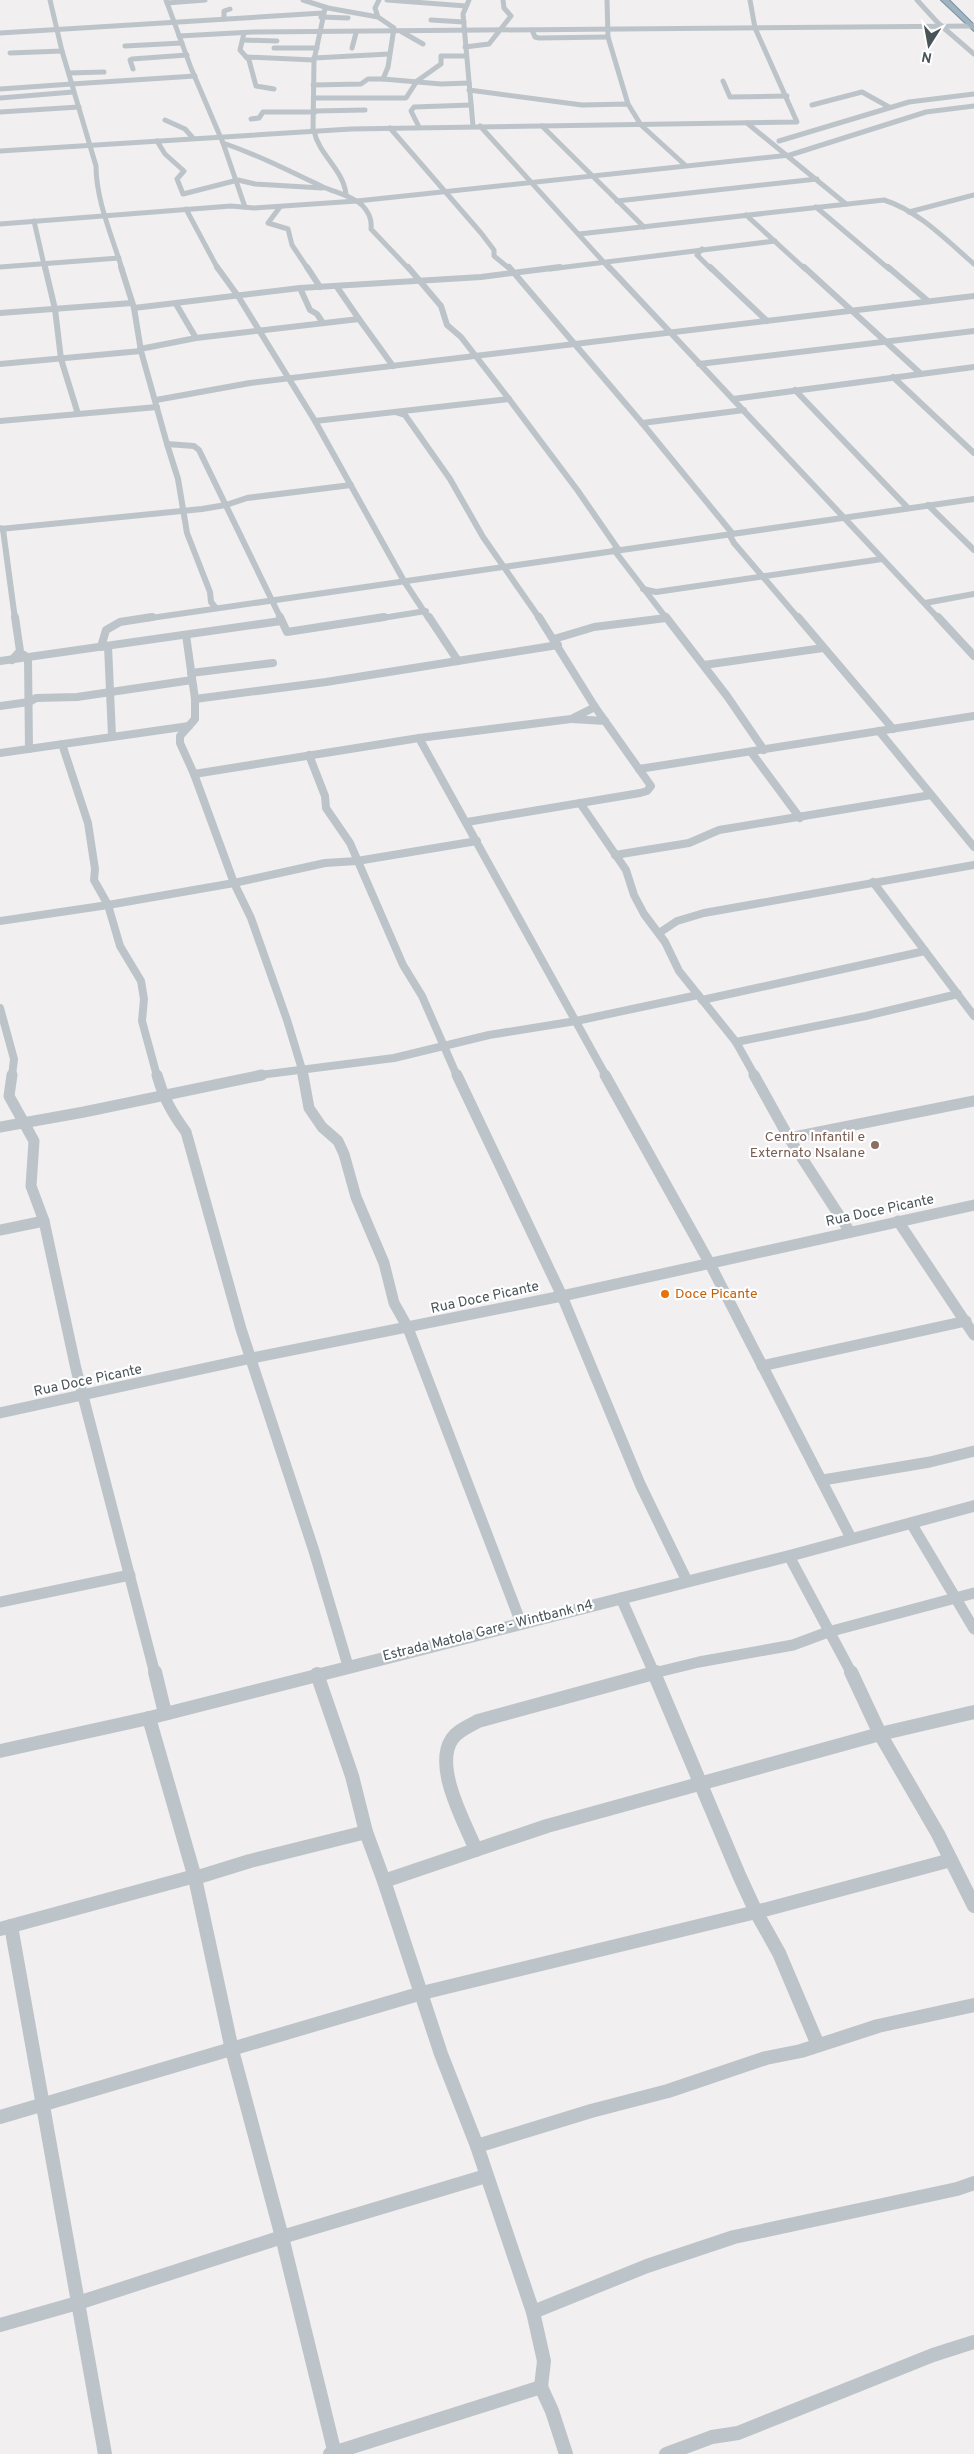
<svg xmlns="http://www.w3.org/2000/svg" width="974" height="2454" viewBox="0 0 974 2454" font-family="Overpass,sans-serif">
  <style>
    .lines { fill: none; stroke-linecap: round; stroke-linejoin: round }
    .trunk-casing { stroke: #7891a3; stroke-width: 2 }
    .minor-far4 { stroke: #bcc4c9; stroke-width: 5 }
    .minor-far3 { stroke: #bcc4c9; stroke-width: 6 }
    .minor-far2 { stroke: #bcc4c9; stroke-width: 8 }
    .minor-far1 { stroke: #bcc4c9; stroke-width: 11 }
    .minor { stroke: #bcc4c9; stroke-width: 14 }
    .tertiary { fill: #bcc4c9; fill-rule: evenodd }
    .trunk { fill: #9fb4c0; fill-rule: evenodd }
    .education-dot { fill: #8d6e63; stroke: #fff; stroke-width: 2 }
    .food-dot { fill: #e8710a; stroke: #fff; stroke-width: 2 }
    .labels { text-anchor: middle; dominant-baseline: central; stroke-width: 4.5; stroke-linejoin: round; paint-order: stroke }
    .education-label { font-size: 14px; fill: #785e54; stroke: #fff; text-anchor: end }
    .street-label { font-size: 14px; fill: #495459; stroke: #fff }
    .food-label { font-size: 14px; fill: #c56008; stroke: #fff; text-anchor: start }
  </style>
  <rect width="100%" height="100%" fill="#f1efef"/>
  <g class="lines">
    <g class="trunk-casing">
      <polygon id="trunk" points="941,0 949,0 974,25 974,31"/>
    </g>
    <g class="minor-far4">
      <path d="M50,0L62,51L96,166C96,200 112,236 122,269"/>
      <path d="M166,0L191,68L223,143C258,155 290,171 323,187C337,193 350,195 362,205C368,211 372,220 371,229L409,269"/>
      <polyline points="303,0 328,8 378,17 394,28 388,67 383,79 368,79 361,84 313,85"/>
      <polyline points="387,0 466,6"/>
      <polyline points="469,0 463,14 473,126"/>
      <polyline points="607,0 608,37 628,104"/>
      <polyline points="917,0 938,23 974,54"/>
      <polyline points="167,3 205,0"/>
      <polyline points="321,17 348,18"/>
      <polyline points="378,17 375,8 379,0"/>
      <polyline points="224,19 224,11 230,9"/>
      <polyline points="431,20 464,22"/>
      <polyline points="532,30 535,37 539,38 608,37"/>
      <polyline points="402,32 423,44"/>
      <polyline points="0,33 323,13"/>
      <polyline points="244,33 240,50 249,60 256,86 274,89"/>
      <polyline points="179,36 253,32 974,26"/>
      <polyline points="243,40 277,41"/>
      <polyline points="125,46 182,43"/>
      <polyline points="465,47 489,44 511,16 504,8 503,0"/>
      <polyline points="274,48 317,48"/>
      <polyline points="352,48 356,33"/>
      <polyline points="10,53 62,51"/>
      <polyline points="246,57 314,60"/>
      <polyline points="314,58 389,54"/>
      <polyline points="133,69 130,60 132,59 187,55"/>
      <polyline points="69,73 104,72"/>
      <polyline points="383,79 441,84 469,83"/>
      <polyline points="723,81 730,97 787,96"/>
      <polyline points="72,84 195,76"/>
      <polyline points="0,89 72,84"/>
      <polyline points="469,90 582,105 628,104 641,125 685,165"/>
      <polyline points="0,98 73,92"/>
      <polyline points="314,98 406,98 417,81 441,64 441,56 466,56"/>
      <polyline points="812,105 862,92 889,107"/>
      <polyline points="315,111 365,110"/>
      <polyline points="0,112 79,107"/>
      <polyline points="251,119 259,118 263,112 315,112"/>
      <polyline points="165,120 185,129 193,138"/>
      <polyline points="747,123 846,204"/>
      <polyline points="480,126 610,269"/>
      <polyline points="542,126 644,227"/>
      <polyline points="419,127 411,111 414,107 471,105"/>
      <polyline points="390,128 481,233 494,250 494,256 510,269"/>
      <polyline points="313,131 314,60 325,9"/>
      <path d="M314,131C319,155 343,169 346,194"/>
      <polyline points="157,141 165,154 184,171 177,179 183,194 238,180 255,184 322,188"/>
      <polyline points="779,141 909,102 974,94"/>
      <polyline points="223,143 245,207"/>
      <polyline points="0,151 351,129 797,122 755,28 750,0"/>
      <polyline points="617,201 817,179"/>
      <polyline points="280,207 268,223 288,229 292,245 308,269"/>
      <polyline points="816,207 889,269"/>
      <polyline points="186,209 218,269"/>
      <polyline points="909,212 974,195"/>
      <polyline points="746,215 805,269"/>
      <polyline points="34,221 45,269"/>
      <polyline points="0,224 231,206 254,208 357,201 790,155 926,112 974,106"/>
      <path d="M579,234L884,200C919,211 947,241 974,264"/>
      <polyline points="702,249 697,255 711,269"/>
      <polyline points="0,267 119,258"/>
      <polyline points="550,269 775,241"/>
    </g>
    <g class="minor-far3">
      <polyline points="45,267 55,309 61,359 78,414"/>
      <polyline points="121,267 134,308 141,351 167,444 194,446 199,450 281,619"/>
      <polyline points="217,267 238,296 315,421 404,581 429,619"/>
      <polyline points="307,267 320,287"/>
      <polyline points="408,267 441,306 447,325 461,337 509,399 578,491 618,549"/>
      <polyline points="509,267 642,423 732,533"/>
      <polyline points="609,267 939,619"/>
      <polyline points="710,267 767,321"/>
      <polyline points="804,267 920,373"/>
      <polyline points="888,267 928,301"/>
      <polyline points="337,287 359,319"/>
      <polyline points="300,288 310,310 317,314 323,323"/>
      <polyline points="134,308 300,288 481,277 560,267"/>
      <polyline points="0,313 132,303"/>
      <polyline points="196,338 359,319 393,366"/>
      <polyline points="140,349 196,338 176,304"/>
      <polyline points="0,364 141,351"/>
      <polyline points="699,364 974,331"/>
      <polyline points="893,377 974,453"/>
      <polyline points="795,390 908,508"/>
      <polyline points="733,399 974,367"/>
      <polyline points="156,400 250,383 974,296"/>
      <polyline points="395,412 405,415 450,479 483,537 540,619"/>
      <polyline points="0,421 157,407"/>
      <polyline points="315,421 509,399"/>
      <polyline points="642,423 744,410"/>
      <polyline points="167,444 178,479 187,533 210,592 211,602 216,608"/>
      <polyline points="928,505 974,550"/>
      <polyline points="0,528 3,529 4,537 15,619"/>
      <polyline points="0,529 202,509 226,505 247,498 351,485"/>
      <polyline points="729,534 734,543 799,619"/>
      <polyline points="614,550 667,619"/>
      <polyline points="643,589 656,592 882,559"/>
      <polyline points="925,603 974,594"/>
      <polyline points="144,619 974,499"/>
      <polyline points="376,619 426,611"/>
      <polyline points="661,619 666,618"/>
    </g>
    <g class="minor-far2">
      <polyline points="280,617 287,632 384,617"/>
      <polyline points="429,617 458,661"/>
      <polyline points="666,617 727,696 764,750"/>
      <polyline points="798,617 893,729"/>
      <polyline points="938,617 974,656"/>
      <polyline points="186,635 195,699 195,719 180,736 180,743 194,774 234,883 251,918 287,1020 304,1076"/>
      <polyline points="554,639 594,627 666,618"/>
      <polyline points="108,646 112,736"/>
      <polyline points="101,647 106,630 120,622 152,617"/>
      <polyline points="24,655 28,658 29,749"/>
      <polyline points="12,660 20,651 15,617"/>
      <polyline points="0,661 281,621"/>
      <polyline points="704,665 823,648"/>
      <polyline points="191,673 273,663"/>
      <polyline points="195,699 326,682 558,645"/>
      <polyline points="0,706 29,702 36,698 77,697 192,680"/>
      <polyline points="572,719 605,721"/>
      <polyline points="879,731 974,847"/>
      <polyline points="419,738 606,1076"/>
      <polyline points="751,752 800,818"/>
      <polyline points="0,753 189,726"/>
      <polyline points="309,755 325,796 326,808 350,843 403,965 422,996 457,1076"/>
      <polyline points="639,769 974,716"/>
      <polyline points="194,774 419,738 571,719 595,707"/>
      <polyline points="580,803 626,870 634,895 644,914 665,942 679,971 736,1042 755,1076"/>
      <polyline points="467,822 640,793 647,791 651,786 595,707 539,617"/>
      <polyline points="615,855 689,843 719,830 931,795"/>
      <polyline points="873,882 974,1016"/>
      <polyline points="0,921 108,905 94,880 95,869 88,823 62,744"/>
      <polyline points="659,933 677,921 704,913 974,865"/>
      <polyline points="702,1000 925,951"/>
      <polyline points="0,1008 14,1059 12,1076"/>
      <polyline points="736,1042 866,1016 958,994"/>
      <polyline points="157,1076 142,1021 144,999 141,981 120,946 108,905 234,883 325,863 357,861 477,841"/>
      <polyline points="252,1076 394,1058 489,1035 576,1021 698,995"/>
    </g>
    <g class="minor-far1">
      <polyline points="12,1075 9,1096 34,1141 31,1186 44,1221 76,1369 155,1674"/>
      <path d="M157,1075C163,1097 172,1113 186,1132L241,1329L314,1551L348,1666"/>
      <polyline points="303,1075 309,1108 322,1127 338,1141 344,1154 356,1197 384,1263 394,1303 408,1328 521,1623"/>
      <polyline points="457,1075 562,1296 640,1484 687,1581"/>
      <polyline points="605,1075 709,1262 851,1538"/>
      <polyline points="754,1075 789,1138 850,1232"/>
      <polyline points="0,1127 84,1112 262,1075"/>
      <polyline points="789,1138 974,1101"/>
      <polyline points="898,1221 974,1335"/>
      <polyline points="0,1230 44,1221"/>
      <polyline points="762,1366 966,1321"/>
      <polyline points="0,1413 252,1358 562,1296 974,1205"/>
      <polyline points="823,1480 930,1462 974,1451"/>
      <polyline points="911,1523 974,1629"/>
      <polyline points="789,1556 852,1674"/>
      <polyline points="621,1598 654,1673 699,1662 793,1645 828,1632 974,1593"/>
      <polyline points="0,1602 130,1575"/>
      <polyline points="652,1674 654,1674"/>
    </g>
    <g class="minor">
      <polyline points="155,1672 165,1713"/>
      <polyline points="654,1672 656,1672"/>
      <polyline points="851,1672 880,1734 974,1712"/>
      <polyline points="317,1674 352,1776 366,1832"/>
      <polyline points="149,1718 195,1878 232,2050 282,2237 335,2454"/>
      <path d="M476,1850C465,1823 433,1767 452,1739C458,1730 470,1726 478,1721L654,1673L739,1875L756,1912L779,1953L818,2045"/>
      <polyline points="195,1878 250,1861 366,1832 384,1881 547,1826 880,1734 938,1834 974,1906"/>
      <polyline points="11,1926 105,2454"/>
      <polyline points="0,1929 195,1876"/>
      <polyline points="0,2117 422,1993 756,1912 951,1860"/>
      <polyline points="477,2146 591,2111 668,2091 766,2058 801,2051 878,2026 974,2005"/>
      <polyline points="533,2312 647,2266 734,2237 957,2189 974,2183"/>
      <polyline points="0,2325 81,2302 282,2237 486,2176"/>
      <polyline points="541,2387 552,2411 566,2454"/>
      <polyline points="330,2454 541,2387 544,2361 533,2312 477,2146 441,2054 384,1881"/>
      <polyline points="666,2454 712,2437 738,2433 933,2355 974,2342"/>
    </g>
    <polygon class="tertiary" points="974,1500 974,1512 789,1562 149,1725 0,1758 0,1744 149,1711 789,1550"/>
    <use href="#trunk" class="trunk"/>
  </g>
  <circle class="education-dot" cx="875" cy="1145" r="5"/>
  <circle class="food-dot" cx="665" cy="1294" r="5"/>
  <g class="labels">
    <g class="education-label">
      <text x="865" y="1137">Centro Infantil e<tspan x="865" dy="16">Externato Nsalane</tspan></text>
    </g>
    <g class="street-label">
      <text transform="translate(880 1211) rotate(-12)">Rua Doce Picante</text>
      <text transform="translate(485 1298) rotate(-12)">Rua Doce Picante</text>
      <text transform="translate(88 1381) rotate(-12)">Rua Doce Picante</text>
      <text transform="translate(488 1631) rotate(-14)">Estrada Matola Gare - Wintbank n4</text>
    </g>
    <g class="food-label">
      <text x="675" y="1294">Doce Picante</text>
    </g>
  </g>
  <g transform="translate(929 45) rotate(191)" stroke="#ffffff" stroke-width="4" paint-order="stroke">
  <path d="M0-4L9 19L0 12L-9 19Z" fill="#495459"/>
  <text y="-8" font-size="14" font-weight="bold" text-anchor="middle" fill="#495459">N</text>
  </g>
</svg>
